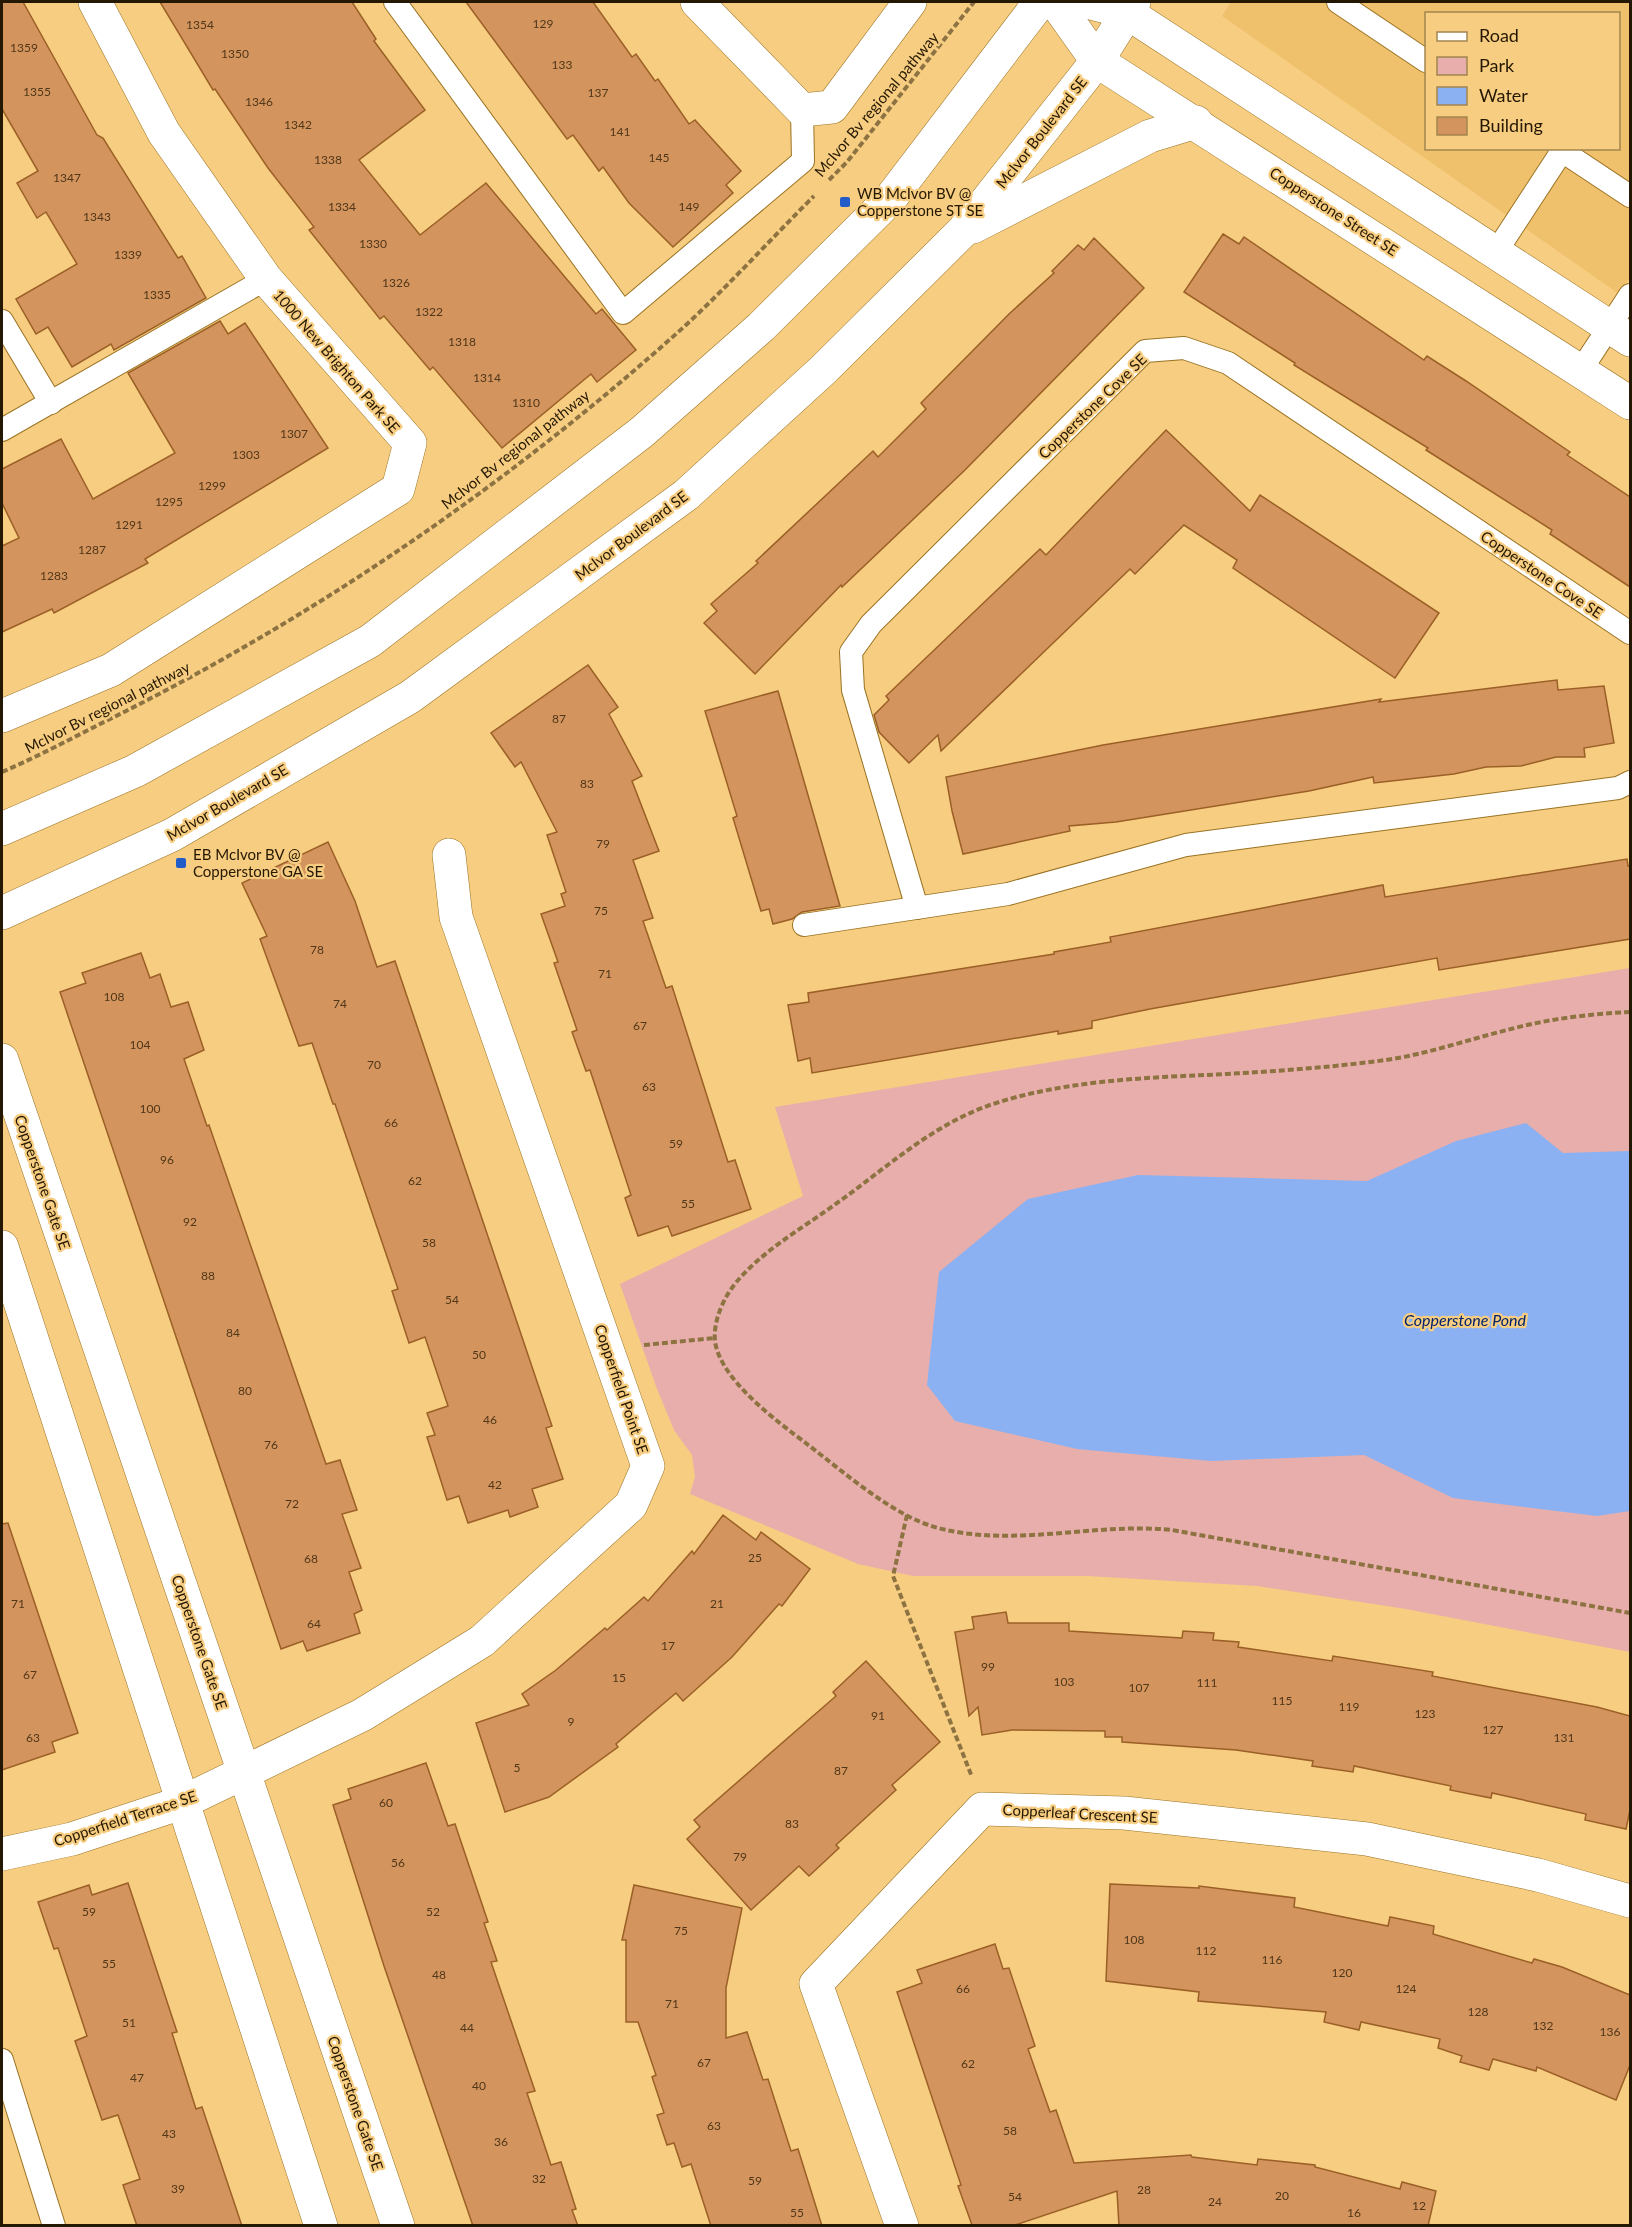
<svg xmlns="http://www.w3.org/2000/svg" width="1632" height="2227" viewBox="0 0 1632 2227" font-family="Lato,sans-serif">
  <style>
    .built { fill: #efc16d; fill-rule: evenodd }
    .green { fill: #e7aeac }
    .water { fill: #8bb1f3 }
    .building { fill: #d3945d; stroke: #9b6026; stroke-width: 1.5 }
    .lines { fill: none; stroke-linecap: round; stroke-linejoin: round }
    .service-casing { stroke: #9a7323; stroke-width: 24 }
    .minor-casing { stroke: #9a7323; stroke-width: 34 }
    .tertiary-casing { stroke: #9a7323; stroke-width: 34 }
    .secondary-casing { stroke: #9a7323; stroke-width: 34 }
    .path { stroke: #8e7342; stroke-width: 4; stroke-dasharray: 6 3; stroke-linecap: butt }
    .service { stroke: #fff; stroke-width: 22 }
    .minor { stroke: #fff; stroke-width: 33 }
    .tertiary { stroke: #fff; stroke-width: 33 }
    .secondary { stroke: #fff; stroke-width: 33 }
    .poi-dot { fill: #215cc8; stroke: #f7cd81; stroke-width: 2 }
    .labels { text-anchor: middle; dominant-baseline: central; stroke-width: 4.5; stroke-linejoin: round; paint-order: stroke }
    .number-label { font-size: 12px; fill: #503719 }
    .street-label { font-size: 15px; fill: #251802; stroke: #f7cd81 }
    .poi-label { font-size: 15px; fill: #251802; stroke: #f7cd81; text-anchor: start }
    .water-label { font-size: 16px; font-style: italic; fill: #00226c; stroke: #f7cd81 }
  </style>
  <rect width="100%" height="100%" fill="#f7cd81"/>
  <path class="built" d="M1231,2H1630V277L1619,294L1222,16ZM1426,14H1618V148H1426Z"/>
  <polygon class="green" points="1630,968 1630,1652 1406,1609 1257,1586 1087,1576 913,1576 858,1564 690,1494 695,1477 692,1455 674,1430 657,1389 620,1284 803,1196 775,1107"/>
  <polygon class="water" points="1526,1123 1563,1153 1630,1151 1630,1511 1597,1516 1453,1498 1364,1455 1211,1461 1077,1449 955,1421 927,1385 939,1272 1028,1199 1138,1175 1367,1181 1456,1141"/>
  <g class="building">
    <polygon points="2,2 23,2 97,135 103,138 178,258 182,256 206,298 114,350 111,344 72,367 48,327 36,334 16,299 77,264 46,212 37,218 17,183 38,171 2,109"/>
    <polygon points="160,2 352,2 376,39 374,41 425,110 359,160 420,235 486,183 596,314 602,309 636,350 597,382 591,374 502,448 433,367 430,370 384,316 380,319 309,230 314,227 268,168 215,89 213,90"/>
    <polygon points="466,2 593,2 632,57 636,54 655,81 658,79 689,124 695,120 741,171 726,185 733,193 673,247 629,203 603,167 599,171 573,135 567,139"/>
    <polygon points="1223,234 1239,244 1244,237 1424,360 1427,356 1466,381 1570,452 1567,455 1630,497 1630,587 1550,534 1552,530 1426,450 1428,448 1294,365 1295,363 1184,292"/>
    <polygon points="1094,238 1144,288 965,470 842,587 841,585 755,674 704,623 717,611 711,604 758,563 756,561 873,451 878,457 926,409 921,403 1009,314 1054,273 1052,271 1078,245 1084,250"/>
    <polygon points="220,321 228,334 245,323 328,448 145,559 148,563 54,613 52,609 2,632 2,546 19,538 2,503 2,469 61,439 93,499 175,453 128,373"/>
    <polygon points="1166,430 1250,511 1260,495 1439,613 1395,678 1233,568 1237,560 1184,525 1135,574 1130,569 941,751 938,735 909,763 879,732 874,715 889,700 886,696 1040,549 1046,555"/>
    <polygon points="588,665 618,707 609,714 642,776 632,781 659,851 633,860 653,918 643,921 666,988 672,986 728,1162 735,1160 751,1209 672,1236 668,1226 638,1236 625,1198 631,1195 590,1070 586,1071 572,1032 577,1030 554,963 558,962 541,914 565,906 561,894 566,892 547,835 557,832 521,762 515,767 491,733"/>
    <polygon points="1557,680 1558,690 1604,686 1614,743 1584,748 1585,757 1556,757 1521,766 1486,767 1454,774 1374,783 1373,777 1309,791 1116,822 1069,826 1070,831 963,854 952,811 946,777 1103,745 1381,699 1379,702"/>
    <polygon points="778,691 840,906 802,912 792,919 773,924 769,909 761,911 733,818 737,816 705,711"/>
    <polygon points="328,842 355,901 377,967 395,961 552,1426 546,1428 563,1479 532,1489 538,1507 510,1517 508,1510 468,1523 459,1496 447,1500 427,1437 435,1435 427,1413 448,1406 425,1337 409,1343 392,1291 398,1289 335,1104 333,1104 312,1043 299,1046 260,939 267,936 242,883"/>
    <polygon points="1627,859 1628,866 1630,866 1630,939 1439,970 1437,958 1150,1009 1092,1021 1092,1028 1058,1034 1058,1031 812,1073 810,1058 798,1061 788,1005 809,1002 808,993 1054,954 1054,952 1111,942 1110,937 1383,885 1385,897"/>
    <polygon points="141,953 150,978 160,974 171,1007 188,1002 204,1050 184,1059 207,1126 209,1125 326,1464 340,1460 357,1510 342,1514 361,1568 349,1572 362,1610 354,1614 360,1633 307,1651 303,1641 281,1649 60,992 86,983 82,973"/>
    <polygon points="723,1515 756,1540 761,1532 810,1569 782,1606 779,1604 732,1657 683,1701 676,1693 616,1744 618,1747 549,1797 505,1812 476,1723 529,1705 522,1694 556,1670 605,1628 607,1630 644,1597 648,1601 692,1551 694,1554"/>
    <polygon points="8,1523 78,1733 52,1742 55,1752 2,1770 2,1524"/>
    <polygon points="1006,1612 1008,1623 1069,1623 1069,1631 1182,1638 1183,1631 1214,1633 1213,1640 1239,1642 1238,1647 1332,1661 1333,1656 1433,1672 1432,1676 1597,1707 1630,1716 1630,1810 1626,1829 1585,1820 1586,1814 1492,1793 1491,1798 1450,1790 1451,1786 1354,1766 1353,1772 1312,1766 1313,1761 1236,1750 1122,1742 1122,1737 1105,1737 1105,1731 1012,1730 982,1735 978,1707 969,1716 955,1632 974,1629 972,1617"/>
    <polygon points="866,1661 940,1742 892,1785 896,1790 836,1845 839,1848 809,1876 799,1866 751,1910 687,1839 700,1827 694,1820 836,1696 833,1692"/>
    <polygon points="426,1763 448,1826 455,1824 488,1922 484,1923 497,1961 491,1962 535,2091 527,2093 551,2165 561,2162 576,2209 572,2210 578,2226 473,2226 384,1966 333,1805 351,1799 348,1789"/>
    <polygon points="128,1883 177,2032 172,2033 196,2109 202,2107 242,2226 137,2226 123,2185 140,2179 118,2115 102,2120 75,2041 87,2036 58,1948 54,1949 38,1902 89,1885 92,1895"/>
    <polygon points="1110,1884 1199,1888 1199,1886 1295,1898 1294,1907 1388,1926 1390,1917 1434,1926 1433,1934 1532,1963 1534,1959 1562,1967 1630,1995 1630,2065 1616,2100 1537,2067 1536,2071 1493,2059 1489,2070 1460,2062 1462,2056 1438,2048 1440,2039 1361,2022 1359,2030 1324,2022 1326,2012 1198,2001 1199,1992 1106,1981"/>
    <polygon points="634,1885 742,1908 726,1988 726,2038 747,2032 763,2080 768,2079 791,2151 798,2149 822,2226 711,2226 691,2164 682,2167 674,2143 667,2145 657,2115 664,2113 652,2077 656,2075 638,2022 626,2022 626,1940 622,1940"/>
    <polygon points="995,1944 1003,1969 1009,1968 1035,2046 1028,2049 1050,2112 1056,2110 1074,2163 1191,2155 1192,2157 1257,2165 1258,2159 1315,2165 1315,2167 1400,2189 1402,2182 1436,2191 1428,2226 1119,2226 1117,2191 1015,2225 972,2225 958,2186 961,2185 897,1992 922,1983 917,1970"/>
  </g>
  <g class="lines">
    <g class="service-casing">
      <g id="service">
        <polyline points="395,2 623,313 803,161 802,110"/>
        <polyline points="1338,2 1426,61"/>
        <polyline points="1562,151 1630,196"/>
        <polyline points="1496,252 1562,151 1559,148"/>
        <polyline points="2,321 51,403"/>
        <polyline points="1581,370 1630,295"/>
        <polyline points="2,430 266,279"/>
        <polyline points="917,908 853,690 851,652 871,624 1145,351 1184,348 1228,363 1630,633"/>
        <polyline points="804,925 1008,894 1186,845 1618,788 1630,782"/>
        <polyline points="2,2060 54,2226"/>
      </g>
    </g>
    <g class="minor-casing">
      <g id="minor">
        <polyline points="697,2 802,110 832,107 910,2"/>
        <polyline points="1055,2 1097,61 1630,403"/>
        <polyline points="1087,2 1126,12 1630,340"/>
        <polyline points="2,716 111,670 398,489 410,443 266,279 164,133 95,2"/>
        <polyline points="2,1854 72,1839 181,1803 362,1715 482,1641 631,1505 648,1466 456,917 449,855"/>
        <polyline points="902,2226 816,1984 982,1809 1124,1813 1367,1839 1538,1875 1630,1901"/>
      </g>
    </g>
    <g class="tertiary-casing">
      <g id="tertiary">
        <polyline points="2,1060 398,2226"/>
        <polyline points="2,1247 321,2226"/>
      </g>
    </g>
    <g class="secondary-casing">
      <g id="secondary">
        <polyline points="973,227 1150,136 1196,122"/>
        <polyline points="2,829 135,771 370,641 642,432 761,327 890,199 1040,2"/>
        <polyline points="2,913 172,835 410,697 686,495 823,370 963,231 1097,61 1134,2"/>
      </g>
    </g>
    <g class="path">
      <polyline points="829,180 847,162 974,2"/>
      <path d="M2,772C39,756 74,737 110,719C319,615 513,481 686,325C730,284 771,239 814,196"/>
      <path d="M1630,1012C1589,1014 1547,1019 1507,1030C1467,1040 1427,1054 1386,1060C1326,1068 1266,1072 1206,1075C1135,1078 1058,1082 990,1105C930,1126 884,1170 833,1206C802,1228 766,1249 740,1278C725,1294 713,1319 715,1341C720,1380 778,1422 807,1444C845,1473 893,1516 938,1528C1015,1548 1095,1522 1172,1530L1630,1613"/>
      <polyline points="644,1345 715,1338"/>
      <polyline points="907,1515 893,1576 972,1777"/>
    </g>
    <use href="#service" class="service"/>
    <use href="#minor" class="minor"/>
    <use href="#tertiary" class="tertiary"/>
    <use href="#secondary" class="secondary"/>
  </g>
  <g class="poi-dot">
    <rect x="839" y="196" width="12" height="12" rx="3"/>
    <rect x="175" y="857" width="12" height="12" rx="3"/>
  </g>
  <g class="labels">
    <g class="number-label">
      <text x="543" y="23">129</text>
      <text x="200" y="24">1354</text>
      <text x="24" y="47">1359</text>
      <text x="235" y="53">1350</text>
      <text x="562" y="64">133</text>
      <text x="37" y="91">1355</text>
      <text x="598" y="92">137</text>
      <text x="259" y="101">1346</text>
      <text x="298" y="124">1342</text>
      <text x="620" y="131">141</text>
      <text x="659" y="157">145</text>
      <text x="328" y="159">1338</text>
      <text x="67" y="177">1347</text>
      <text x="342" y="206">1334</text>
      <text x="689" y="206">149</text>
      <text x="97" y="216">1343</text>
      <text x="373" y="243">1330</text>
      <text x="128" y="254">1339</text>
      <text x="396" y="282">1326</text>
      <text x="157" y="294">1335</text>
      <text x="429" y="311">1322</text>
      <text x="462" y="341">1318</text>
      <text x="487" y="377">1314</text>
      <text x="526" y="402">1310</text>
      <text x="294" y="433">1307</text>
      <text x="246" y="454">1303</text>
      <text x="212" y="485">1299</text>
      <text x="169" y="501">1295</text>
      <text x="129" y="524">1291</text>
      <text x="92" y="549">1287</text>
      <text x="54" y="575">1283</text>
      <text x="559" y="718">87</text>
      <text x="587" y="783">83</text>
      <text x="603" y="843">79</text>
      <text x="601" y="910">75</text>
      <text x="317" y="949">78</text>
      <text x="605" y="973">71</text>
      <text x="114" y="996">108</text>
      <text x="340" y="1003">74</text>
      <text x="640" y="1025">67</text>
      <text x="140" y="1044">104</text>
      <text x="374" y="1064">70</text>
      <text x="649" y="1086">63</text>
      <text x="150" y="1108">100</text>
      <text x="391" y="1122">66</text>
      <text x="676" y="1143">59</text>
      <text x="167" y="1159">96</text>
      <text x="415" y="1180">62</text>
      <text x="688" y="1203">55</text>
      <text x="190" y="1221">92</text>
      <text x="429" y="1242">58</text>
      <text x="208" y="1275">88</text>
      <text x="452" y="1299">54</text>
      <text x="233" y="1332">84</text>
      <text x="479" y="1354">50</text>
      <text x="245" y="1390">80</text>
      <text x="490" y="1419">46</text>
      <text x="271" y="1444">76</text>
      <text x="495" y="1484">42</text>
      <text x="292" y="1503">72</text>
      <text x="755" y="1557">25</text>
      <text x="311" y="1558">68</text>
      <text x="18" y="1603">71</text>
      <text x="717" y="1603">21</text>
      <text x="314" y="1623">64</text>
      <text x="668" y="1645">17</text>
      <text x="988" y="1666">99</text>
      <text x="30" y="1674">67</text>
      <text x="619" y="1677">15</text>
      <text x="1064" y="1681">103</text>
      <text x="1207" y="1682">111</text>
      <text x="1139" y="1687">107</text>
      <text x="1282" y="1700">115</text>
      <text x="1349" y="1706">119</text>
      <text x="1425" y="1713">123</text>
      <text x="878" y="1715">91</text>
      <text x="571" y="1721">9</text>
      <text x="1493" y="1729">127</text>
      <text x="33" y="1737">63</text>
      <text x="1564" y="1737">131</text>
      <text x="517" y="1767">5</text>
      <text x="841" y="1770">87</text>
      <text x="386" y="1802">60</text>
      <text x="792" y="1823">83</text>
      <text x="740" y="1856">79</text>
      <text x="398" y="1862">56</text>
      <text x="89" y="1911">59</text>
      <text x="433" y="1911">52</text>
      <text x="681" y="1930">75</text>
      <text x="1134" y="1939">108</text>
      <text x="1206" y="1950">112</text>
      <text x="1272" y="1959">116</text>
      <text x="109" y="1963">55</text>
      <text x="1342" y="1972">120</text>
      <text x="439" y="1974">48</text>
      <text x="963" y="1988">66</text>
      <text x="1406" y="1988">124</text>
      <text x="672" y="2003">71</text>
      <text x="1478" y="2011">128</text>
      <text x="129" y="2022">51</text>
      <text x="1543" y="2025">132</text>
      <text x="467" y="2027">44</text>
      <text x="1610" y="2031">136</text>
      <text x="704" y="2062">67</text>
      <text x="968" y="2063">62</text>
      <text x="137" y="2077">47</text>
      <text x="479" y="2085">40</text>
      <text x="714" y="2125">63</text>
      <text x="1010" y="2130">58</text>
      <text x="169" y="2133">43</text>
      <text x="501" y="2141">36</text>
      <text x="539" y="2178">32</text>
      <text x="755" y="2180">59</text>
      <text x="178" y="2188">39</text>
      <text x="1144" y="2189">28</text>
      <text x="1282" y="2195">20</text>
      <text x="1015" y="2196">54</text>
      <text x="1215" y="2201">24</text>
      <text x="1419" y="2205">12</text>
      <text x="797" y="2212">55</text>
      <text x="1354" y="2212">16</text>
    </g>
    <g class="street-label">
      <text transform="translate(876 104) rotate(-50)">McIvor Bv regional pathway</text>
      <text transform="translate(1041 132) rotate(-52)">McIvor Boulevard SE</text>
      <text transform="translate(1334 211) rotate(33)">Copperstone Street SE</text>
      <text transform="translate(337 361) rotate(49)">1000 New Brighton Park SE</text>
      <text transform="translate(1092 406) rotate(-44)">Copperstone Cove SE</text>
      <text transform="translate(515 449) rotate(-38)">McIvor Bv regional pathway</text>
      <text transform="translate(631 535) rotate(-37)">McIvor Boulevard SE</text>
      <text transform="translate(1542 574) rotate(34)">Copperstone Cove SE</text>
      <text transform="translate(107 707) rotate(-27)">McIvor Bv regional pathway</text>
      <text transform="translate(227 802) rotate(-30)">McIvor Boulevard SE</text>
      <text transform="translate(43 1182) rotate(71)">Copperstone Gate SE</text>
      <text transform="translate(622 1389) rotate(71)">Copperfield Point SE</text>
      <text transform="translate(200 1642) rotate(71)">Copperstone Gate SE</text>
      <text transform="translate(1080 1813) rotate(3)">Copperleaf Crescent SE</text>
      <text transform="translate(125 1818) rotate(-18)">Copperfield Terrace SE</text>
      <text transform="translate(356 2103) rotate(71)">Copperstone Gate SE</text>
    </g>
    <g class="poi-label">
      <text x="857" y="193">WB McIvor BV @<tspan x="857" dy="17">Copperstone ST SE</tspan></text>
      <text x="193" y="854">EB McIvor BV @<tspan x="193" dy="17">Copperstone GA SE</tspan></text>
    </g>
    <g class="water-label">
      <text x="1465" y="1319">Copperstone Pond</text>
    </g>
  </g>
  <rect width="1632" height="2227" fill="none" stroke="#251802" stroke-width="6"/>
  <rect x="1425" y="12" width="195" height="138" fill="#f7cd81" stroke="#a3854e" stroke-width="1.5"/>
  <rect x="1437" y="32" width="30" height="9" fill="#ffffff" stroke="#a3854e" stroke-width="1.5"/>
  <text x="1479" y="42" font-size="18" fill="#251802">Road</text>
  <rect x="1437" y="57" width="30" height="18" fill="#e7aeac" stroke="#a3854e" stroke-width="1.5"/>
  <text x="1479" y="72" font-size="18" fill="#251802">Park</text>
  <rect x="1437" y="87" width="30" height="18" fill="#8bb1f3" stroke="#a3854e" stroke-width="1.5"/>
  <text x="1479" y="102" font-size="18" fill="#251802">Water</text>
  <rect x="1437" y="117" width="30" height="18" fill="#d3945d" stroke="#a3854e" stroke-width="1.5"/>
  <text x="1479" y="132" font-size="18" fill="#251802">Building</text>
</svg>
